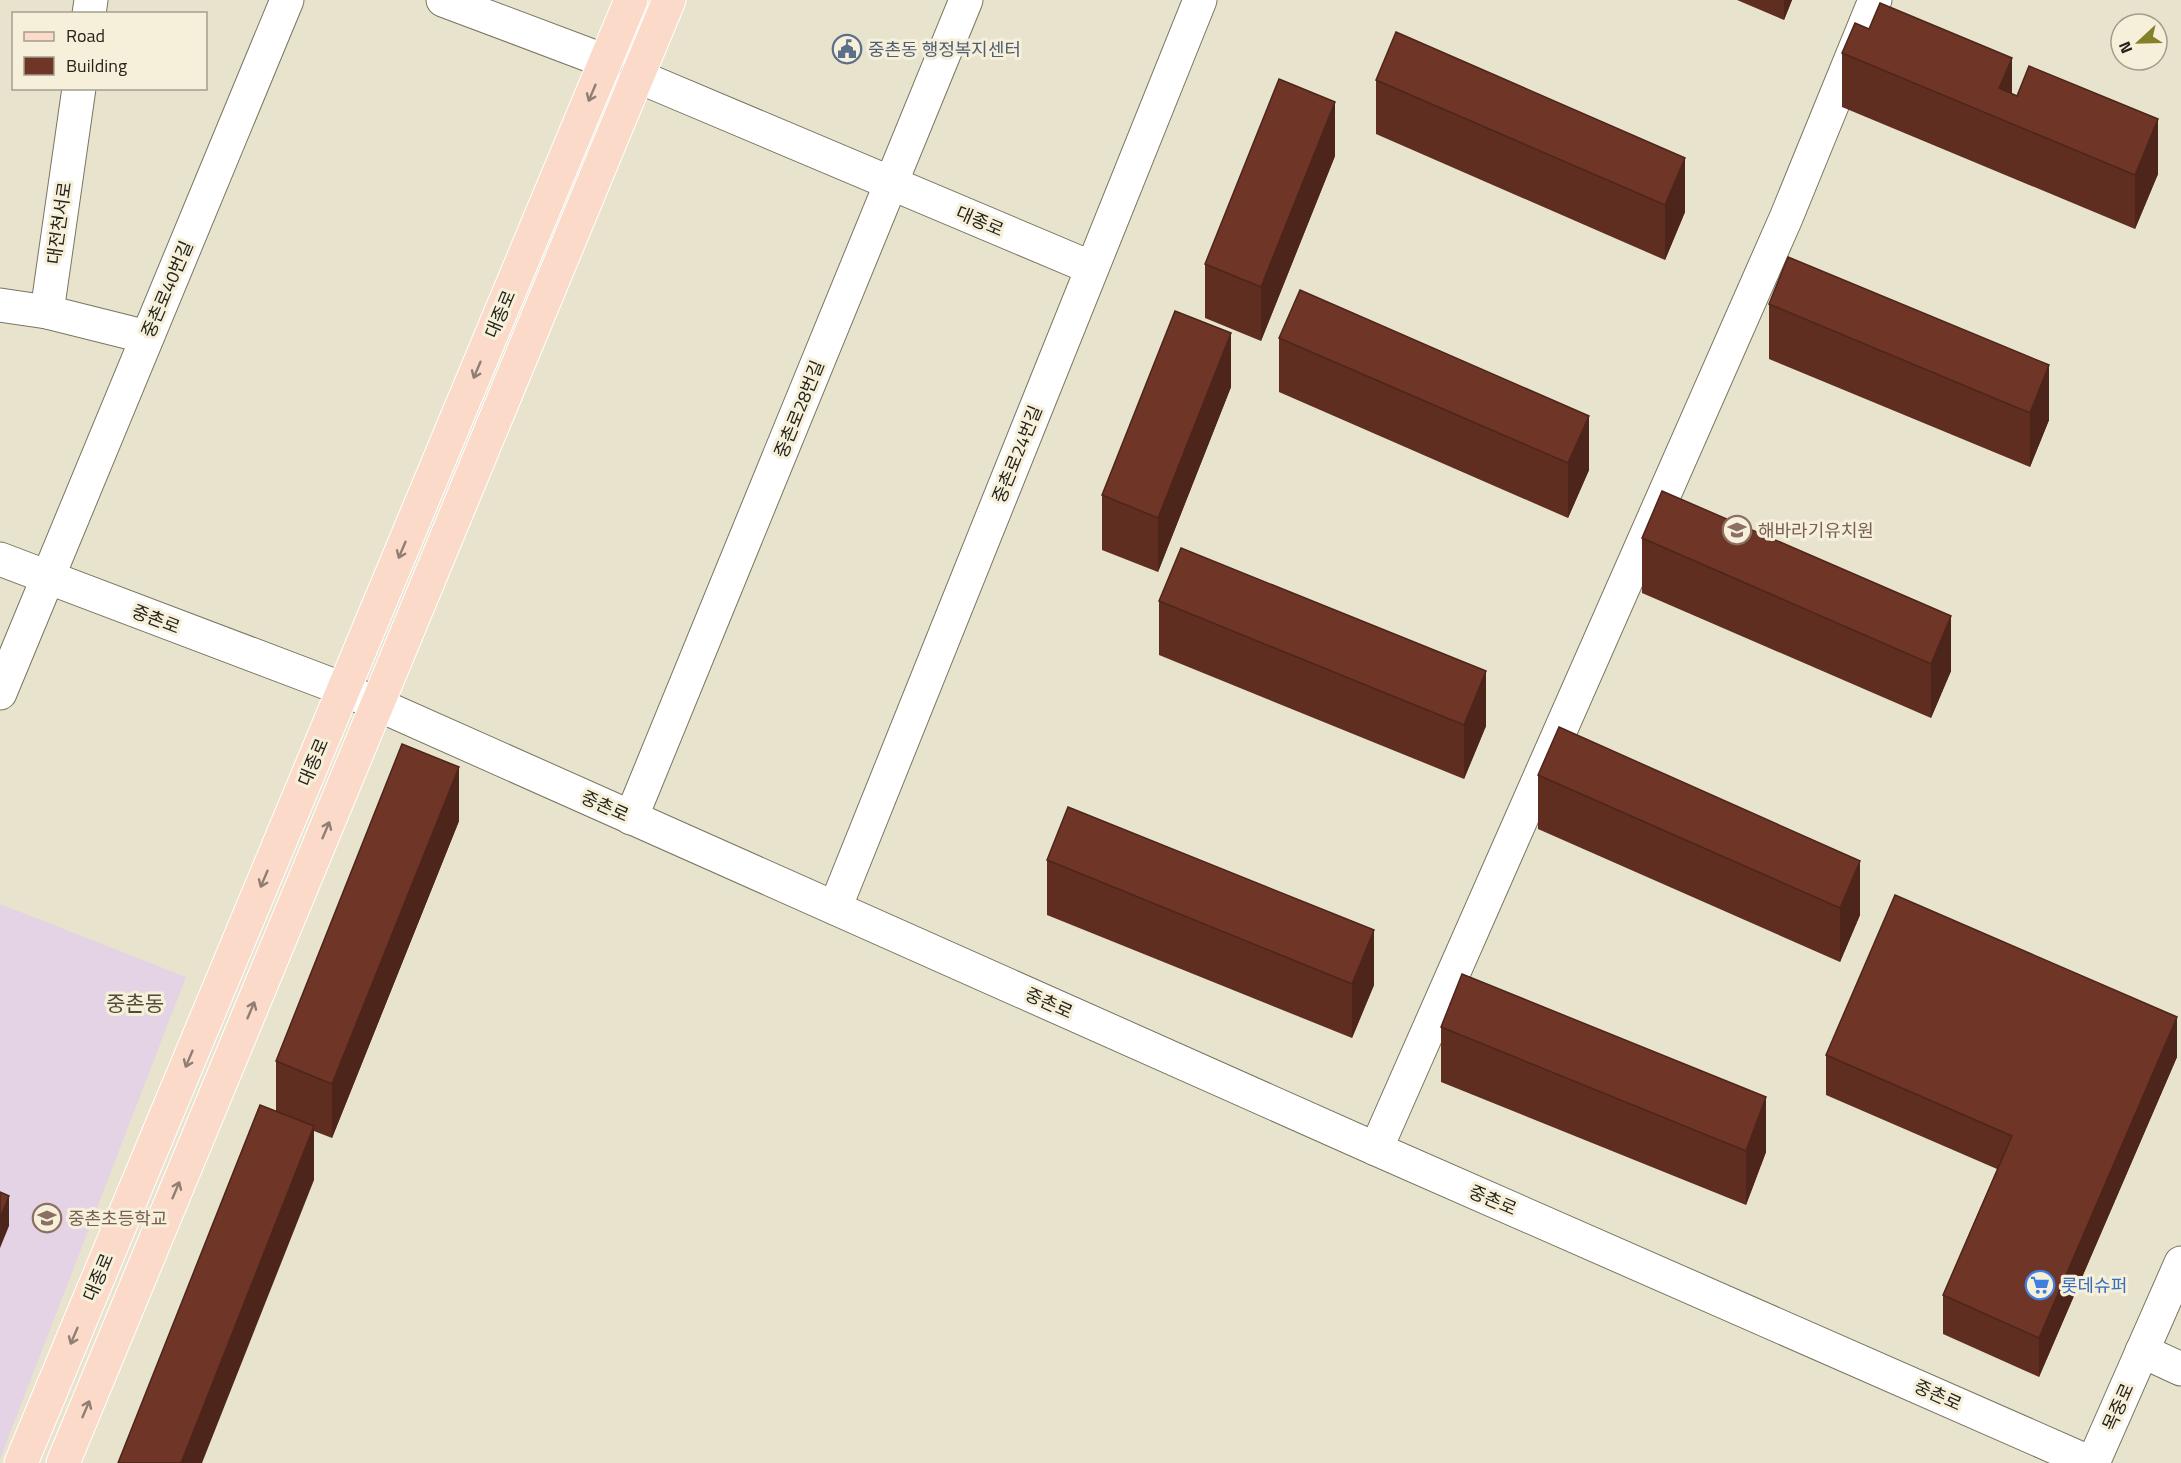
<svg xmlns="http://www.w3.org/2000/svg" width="2181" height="1463" viewBox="0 0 2181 1463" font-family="'Titillium Web','Noto Sans KR',sans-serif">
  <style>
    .education { fill: #e3d3e5 }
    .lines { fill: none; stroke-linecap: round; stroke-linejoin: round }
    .minor-casing { stroke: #7a7561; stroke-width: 35 }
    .tertiary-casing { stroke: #7a7561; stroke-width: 35 }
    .primary-casing { stroke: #fff; stroke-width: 35 }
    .minor { stroke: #fff; stroke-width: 33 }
    .tertiary { stroke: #fff; stroke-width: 33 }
    .primary { stroke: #fbdaca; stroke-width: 33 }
    .wall { fill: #5f2e21 }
    .shaded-wall { fill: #4e251b }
    .building { fill: #6f3526; stroke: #4e251b; stroke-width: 1.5 }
    .oneway { stroke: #907e72 }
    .labels { text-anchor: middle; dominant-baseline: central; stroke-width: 6; stroke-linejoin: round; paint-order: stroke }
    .service-label { font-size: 18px; fill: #4e5e75; stroke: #f6f0da; text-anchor: start }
    .street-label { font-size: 18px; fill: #25231b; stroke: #f6f0da }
    .education-label { font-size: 18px; fill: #785e54; stroke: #f6f0da; text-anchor: start }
    .shop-label { font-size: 18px; fill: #366cbe; stroke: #f6f0da; text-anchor: start }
    .quarter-label { font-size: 21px; fill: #504b38; stroke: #f6f0da }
  </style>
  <rect width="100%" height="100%" fill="#e8e3cd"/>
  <polygon class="education" points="0,904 186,977 0,1459"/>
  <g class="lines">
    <g class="minor-casing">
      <g id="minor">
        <polyline points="443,0 605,61"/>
        <polyline points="89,14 91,0"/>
        <polyline points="637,76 1092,268"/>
        <polyline points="0,305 47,312 147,337"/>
        <polyline points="47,312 79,88"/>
        <polyline points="0,559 343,689 1376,1149 2091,1463"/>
        <polyline points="0,693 287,0"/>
        <polyline points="631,818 966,0"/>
        <polyline points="835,908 1200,0"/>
        <polyline points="1376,1149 1786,218 1875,0"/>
        <polyline points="2142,1351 2181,1369"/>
      </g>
    </g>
    <g class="tertiary-casing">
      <polyline id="tertiary" points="2093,1463 2181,1263"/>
    </g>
    <g class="primary-casing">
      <g id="primary">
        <polyline points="21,1463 631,0"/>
        <polyline points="63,1463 669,0"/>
      </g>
    </g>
    <use href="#minor" class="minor"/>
    <use href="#tertiary" class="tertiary"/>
    <use href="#primary" class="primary"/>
  </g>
  <g class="wall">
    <polygon points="1737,0 1792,0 1784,20"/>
    <polygon points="1842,53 2012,94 2158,174 2135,229 1842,107"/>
    <polygon points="1376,80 1685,212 1665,260 1376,134"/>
    <polygon points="1335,156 1261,341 1205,318 1205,264"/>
    <polygon points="1769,304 2049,420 2030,467 1769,359"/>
    <polygon points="1279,338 1589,470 1568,518 1279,392"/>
    <polygon points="1231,387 1158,572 1102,550 1102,495"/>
    <polygon points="1642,538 1951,671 1931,718 1642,593"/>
    <polygon points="1159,601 1486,726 1464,779 1159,655"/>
    <polygon points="1538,775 1860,915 1840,962 1538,829"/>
    <polygon points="459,821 332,1138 314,1131 314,1180 276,1111 276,1061"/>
    <polygon points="1047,860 1374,985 1352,1038 1047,915"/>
    <polygon points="1441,1027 1766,1152 1746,1205 1441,1082"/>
    <polygon points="1826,1055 2177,1057 2039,1377 1943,1334 1943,1295 1997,1169 1826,1095"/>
  </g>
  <g class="shaded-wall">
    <polygon points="1784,0 1792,0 1784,20"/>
    <polygon points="2012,58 2012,112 1999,88"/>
    <polygon points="1335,102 1335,156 1261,341 1261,287"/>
    <polygon points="2158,119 2158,174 2135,229 2135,175"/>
    <polygon points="1685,158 1685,212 1665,260 1665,205"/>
    <polygon points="1231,333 1231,387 1158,572 1158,518"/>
    <polygon points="2049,365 2049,420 2030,467 2030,413"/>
    <polygon points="1589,416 1589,470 1568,518 1568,463"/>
    <polygon points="1951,616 1951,671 1931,718 1931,664"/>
    <polygon points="1486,671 1486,726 1464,779 1464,725"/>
    <polygon points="459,767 459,821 332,1138 332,1084"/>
    <polygon points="1860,861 1860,915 1840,962 1840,908"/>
    <polygon points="1374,930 1374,985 1352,1038 1352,984"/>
    <polygon points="2177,1017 2177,1057 2039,1377 2039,1338"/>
    <polygon points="1766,1097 1766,1152 1746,1205 1746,1151"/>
    <polygon points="314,1126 314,1180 202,1463 181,1463"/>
    <polygon points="9,1196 9,1226 0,1248 0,1218"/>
  </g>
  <g class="building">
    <polygon points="1880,3 2012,58 1999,88 2017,96 2029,66 2158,119 2135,175 1842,53 1855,23 1869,29"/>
    <polygon points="1396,32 1685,158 1665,205 1376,80"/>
    <polygon points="1279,79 1335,102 1261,287 1205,264"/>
    <polygon points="1788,257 2049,365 2030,413 1769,304"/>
    <polygon points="1300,290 1589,416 1568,463 1279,338"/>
    <polygon points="1175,311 1231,333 1158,518 1102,495"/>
    <polygon points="1662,491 1951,616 1931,664 1642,538"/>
    <polygon points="1181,548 1486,671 1464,725 1159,601"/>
    <polygon points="1559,727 1860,861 1840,908 1538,775"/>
    <polygon points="402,744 459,767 332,1084 276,1061"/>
    <polygon points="1068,807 1374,930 1352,984 1047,860"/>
    <polygon points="1895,895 2177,1017 2039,1338 1943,1295 2012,1136 1826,1055"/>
    <polygon points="1462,974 1766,1097 1746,1151 1441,1027"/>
    <polygon points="260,1105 314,1126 181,1463 118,1463"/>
    <polygon points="0,1192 9,1196 0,1218"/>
  </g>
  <defs><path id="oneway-shaft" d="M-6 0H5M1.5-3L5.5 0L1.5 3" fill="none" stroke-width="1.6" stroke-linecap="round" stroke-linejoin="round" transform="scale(1.5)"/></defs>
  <g class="oneway">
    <use href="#oneway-shaft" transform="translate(592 93) rotate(113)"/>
    <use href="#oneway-shaft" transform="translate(477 370) rotate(113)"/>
    <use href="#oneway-shaft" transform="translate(402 550) rotate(113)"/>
    <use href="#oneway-shaft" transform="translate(326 830) rotate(-67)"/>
    <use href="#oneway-shaft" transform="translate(264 879) rotate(113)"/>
    <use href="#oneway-shaft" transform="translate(251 1010) rotate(-67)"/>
    <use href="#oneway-shaft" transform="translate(189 1059) rotate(113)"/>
    <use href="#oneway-shaft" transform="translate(176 1190) rotate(-67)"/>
    <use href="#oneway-shaft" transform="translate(74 1336) rotate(113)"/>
    <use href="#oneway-shaft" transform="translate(86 1409) rotate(-67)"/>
  </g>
  <defs>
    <g id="civic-ring" transform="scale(1.5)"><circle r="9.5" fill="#f6f0da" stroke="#5c6f8a" stroke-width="1.5"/><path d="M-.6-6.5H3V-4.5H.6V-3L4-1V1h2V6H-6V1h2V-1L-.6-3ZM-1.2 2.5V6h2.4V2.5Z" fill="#5c6f8a"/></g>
    <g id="school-ring" transform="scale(1.5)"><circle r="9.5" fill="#f6f0da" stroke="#8d6e63" stroke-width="1.5"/><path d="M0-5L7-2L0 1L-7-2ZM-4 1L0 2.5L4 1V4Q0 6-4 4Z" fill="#8d6e63"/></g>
    <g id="supermarket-ring" transform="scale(1.5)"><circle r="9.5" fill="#f6f0da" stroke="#3f7fe0" stroke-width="1.5"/><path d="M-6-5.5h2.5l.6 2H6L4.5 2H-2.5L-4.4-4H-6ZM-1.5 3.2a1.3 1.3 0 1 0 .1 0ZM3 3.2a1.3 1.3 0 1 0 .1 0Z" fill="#3f7fe0"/></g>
  </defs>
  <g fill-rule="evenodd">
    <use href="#civic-ring" x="847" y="49"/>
    <use href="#school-ring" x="1737" y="530"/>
    <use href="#school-ring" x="47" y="1218"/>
    <use href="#supermarket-ring" x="2040" y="1285"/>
  </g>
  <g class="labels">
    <g class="service-label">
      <text x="868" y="49">중촌동 행정복지센터</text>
    </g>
    <g class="street-label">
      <text transform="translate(980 221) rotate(23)">대종로</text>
      <text transform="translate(59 223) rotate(-82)">대전천서로</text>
      <text transform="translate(167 289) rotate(-67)">중촌로40번길</text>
      <text transform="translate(500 314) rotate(-67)">대종로</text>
      <text transform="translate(799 409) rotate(-68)">중촌로28번길</text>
      <text transform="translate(1017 454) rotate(-68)">중촌로24번길</text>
      <text transform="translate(156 619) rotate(21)">중촌로</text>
      <text transform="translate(313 762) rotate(-67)">대종로</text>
      <text transform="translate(605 806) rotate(24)">중촌로</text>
      <text transform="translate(1049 1003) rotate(24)">중촌로</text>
      <text transform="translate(1493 1200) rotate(23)">중촌로</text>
      <text transform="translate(98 1277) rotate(-67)">대종로</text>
      <text transform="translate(1938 1395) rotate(24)">중촌로</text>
      <text transform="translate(2118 1407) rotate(-66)">목중로</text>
    </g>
    <g class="education-label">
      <text x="1758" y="530">해바라기유치원</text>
      <text x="68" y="1218">중촌초등학교</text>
    </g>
    <g class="shop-label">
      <text x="2061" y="1285">롯데슈퍼</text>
    </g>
    <g class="quarter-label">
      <text x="135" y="1003">중촌동</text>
    </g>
  </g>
  <rect x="12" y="12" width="195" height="78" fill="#f6f0da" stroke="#a29e8e" stroke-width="1.5"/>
  <rect x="24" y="32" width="30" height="9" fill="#fbdaca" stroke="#a29e8e" stroke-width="1.5"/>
  <text x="66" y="42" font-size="18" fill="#25231b">Road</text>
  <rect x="24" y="57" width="30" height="18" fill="#6f3526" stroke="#a29e8e" stroke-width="1.5"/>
  <text x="66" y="72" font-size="18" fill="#25231b">Building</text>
  <g transform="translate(2139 42) rotate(248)"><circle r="28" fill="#f6f0da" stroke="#a29e8e" stroke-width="1.5"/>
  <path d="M0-4.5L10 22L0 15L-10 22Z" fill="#838129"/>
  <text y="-9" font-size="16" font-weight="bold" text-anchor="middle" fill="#25231b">N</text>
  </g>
</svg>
